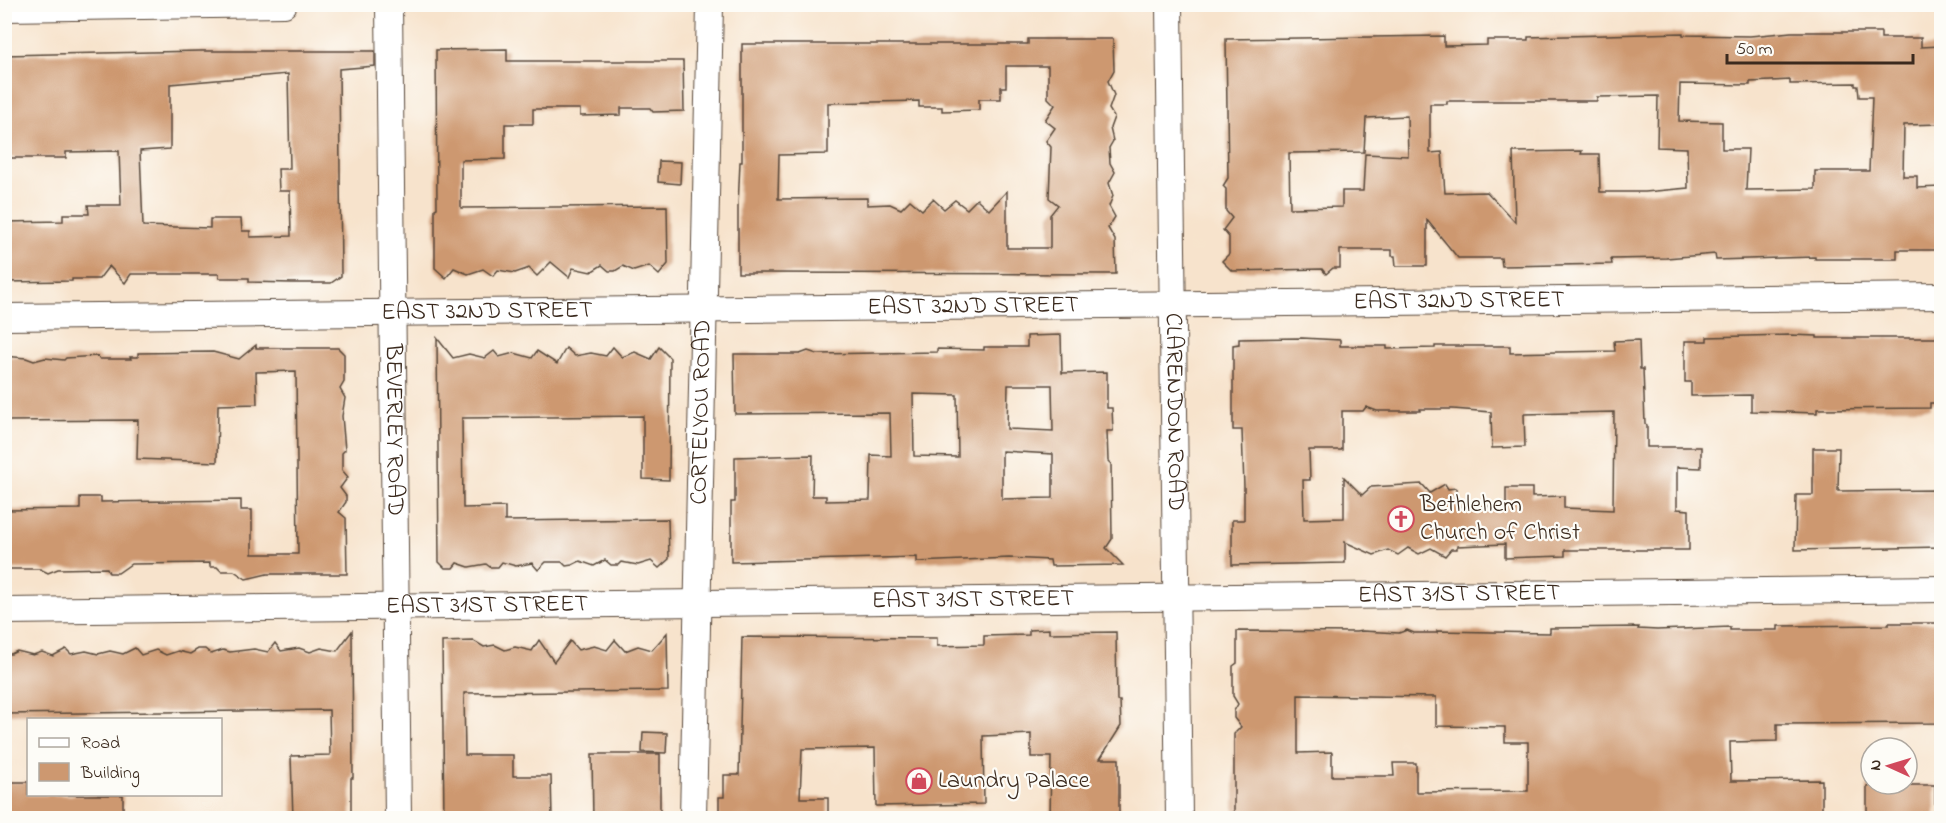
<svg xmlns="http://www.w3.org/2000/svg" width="1946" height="823" viewBox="0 0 1946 823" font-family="'Indie Flower',sans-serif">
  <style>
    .building { fill: #cd9870; fill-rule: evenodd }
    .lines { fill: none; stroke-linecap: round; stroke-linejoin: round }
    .minor-casing { stroke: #574638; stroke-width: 28 }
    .minor { stroke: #fff; stroke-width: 26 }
    .labels { text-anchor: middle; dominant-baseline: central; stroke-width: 4.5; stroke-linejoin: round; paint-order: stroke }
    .street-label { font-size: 24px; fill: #3b2a1e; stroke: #fdfcf7 }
    .poi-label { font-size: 24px; fill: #3b2a1e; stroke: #fdfcf7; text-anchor: start }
  </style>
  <rect width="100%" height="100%" fill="#fdfcf7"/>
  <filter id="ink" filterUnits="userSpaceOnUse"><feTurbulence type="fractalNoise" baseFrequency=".0167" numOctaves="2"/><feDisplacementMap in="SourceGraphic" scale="12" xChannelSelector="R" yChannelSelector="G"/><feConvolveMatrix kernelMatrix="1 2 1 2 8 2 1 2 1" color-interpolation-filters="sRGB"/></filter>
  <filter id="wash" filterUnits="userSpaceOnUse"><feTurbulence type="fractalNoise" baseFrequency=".008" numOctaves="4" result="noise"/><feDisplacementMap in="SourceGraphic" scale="24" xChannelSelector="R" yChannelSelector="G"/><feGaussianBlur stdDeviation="1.35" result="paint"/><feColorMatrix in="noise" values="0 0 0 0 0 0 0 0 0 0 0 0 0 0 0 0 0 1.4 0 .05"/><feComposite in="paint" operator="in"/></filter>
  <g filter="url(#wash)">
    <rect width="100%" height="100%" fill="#f7e3cc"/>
    <g id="blocks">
      <g class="building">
        <path d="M1791,32H1881V38H1921V47L1941,46V124L1904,125L1903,176H1917V188L1941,187V250H1897V259H1815V257L1716,260L1715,254L1666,258L1611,259L1612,264L1502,266L1501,258H1458L1427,220V266H1396L1395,256H1392V250H1340V268H1333L1326,274L1322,269L1232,271L1222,261L1229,254V237L1223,230L1232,218L1226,211V189L1223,186L1228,178L1226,39L1444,36V46L1487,45V40H1528V37L1683,33V35L1750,36ZM1790,80V84L1855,83V86H1858L1859,97H1872L1869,171H1815V189L1746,190L1748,149H1722V122L1679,121L1680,84L1750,85V82ZM1658,96L1657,147L1687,148L1688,188L1645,192H1600L1599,154H1581L1582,151L1513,152L1515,222L1487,192L1445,193L1442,152L1430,153V104H1447V101H1597V97ZM1407,116L1408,156L1365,154L1363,191H1342V207L1290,208L1289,153L1364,152L1366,118Z"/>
        <path d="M1028,39H1113L1114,70L1108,81L1114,95L1109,109L1114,117L1110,128L1113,141L1109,148L1110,163L1115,172L1109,183L1113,196L1109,206L1115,217L1108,228L1115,240L1116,274L738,273V207L740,162H742V44H1028ZM1006,66H1048V98L1055,105L1045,120L1055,128L1046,141L1051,147L1049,198L1058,205L1050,215V248H1007V191L989,210L977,199L967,209L955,200L944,209L933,199L922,210L910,200L901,209L890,204L867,205V198L778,199L779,155L828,154V103L919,101V107H942V111L979,110V99H1001V87H1006Z"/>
        <polygon points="507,49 507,61 683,61 684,111 653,112 650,108 621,108 621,115 580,116 580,109 533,109 533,124 505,124 505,159 461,160 461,208 667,206 668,264 659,275 649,266 634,271 623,266 615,271 609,271 602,265 591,272 573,268 569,277 551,262 537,276 529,268 515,273 498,270 493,276 483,269 468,274 454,268 446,278 435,268 435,209 437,208 436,50"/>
        <path d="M201,51H375V66L339,69L341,276L331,283H292L249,282V278H219V274H131L125,283L109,266L99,279H72V281L4,282V222L63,221V214H89L88,205H121L119,151L66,152V158H4V55ZM288,74L290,169H278L279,191H290L291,236L250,237V231H242L241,219H210V228L143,226L140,151L170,149V84Z"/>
        <polygon points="659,161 681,162 680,184 658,182"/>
        <path d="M1061,335L1062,373L1107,372V408H1112L1113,431H1107L1108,461L1111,464L1112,539L1106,548L1123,565L1051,566L1050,560L1009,558L917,562V557L731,562V502H735V457L813,455L812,496H826V501L870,500L871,455L891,456L890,413L735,414L734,354H800L808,351L817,354L937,352V349L984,350V347H1027V336ZM1008,385H1052L1053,431L1007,429ZM913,394L957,395L958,457L914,456ZM1002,451L1053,454V498L1002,499Z"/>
        <polygon points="1790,335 1817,336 1817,338 1941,338 1941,403 1930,403 1930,408 1817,409 1817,413 1751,411 1751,395 1691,396 1691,382 1685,382 1685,341 1707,341 1707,337"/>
        <polygon points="437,338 453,358 469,354 485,358 494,351 499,357 514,353 532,358 537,351 557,364 566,348 575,356 591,353 606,356 613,347 622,357 635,352 651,359 659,347 670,358 669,480 643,479 643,416 462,418 463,508 505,507 505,521 668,519 669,559 659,568 651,561 638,565 621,562 618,565 611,565 605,560 594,566 580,561 572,565 566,566 562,562 546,562 538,570 532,563 516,566 502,562 498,567 490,567 486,564 469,567 457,563 453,568 445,568 439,562"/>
        <path d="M1302,338L1340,340V346H1387V349L1435,348V346H1510V353L1615,351L1614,341L1639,340L1640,369H1643L1645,424L1647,425V447H1701V468L1677,467V509L1689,510V550H1565V556L1505,558V544L1457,546V549H1451L1445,556L1431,548L1419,554L1408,548L1398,555L1388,550L1374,555L1345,542V563L1232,565V520H1244V487L1242,430H1233V345L1239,344V339ZM1366,407L1377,411H1420V409H1453L1491,412L1492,448L1525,447L1524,414L1614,412L1613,510L1564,508V496L1532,497V488H1506V506L1456,507V488L1448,489L1445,484L1430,493L1422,484L1371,487L1362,495L1344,477V518L1304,519L1303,480H1310L1309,450H1342V411H1363Z"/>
        <polygon points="256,345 256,348 338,348 344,354 344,382 340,389 345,398 342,416 345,450 342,453 342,470 348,477 340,488 346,496 346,502 339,512 346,518 347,574 267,574 246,579 234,571 221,571 217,567 210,567 210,563 131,564 118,573 109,573 107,568 58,569 48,573 40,569 4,569 4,510 80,509 80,497 101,497 101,502 241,500 241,510 252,510 252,554 298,554 296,371 256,372 257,404 218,405 217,462 137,459 138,420 4,421 4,356 26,358 34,361 45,358 64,360 66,358 97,356 100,359 131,359 130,357 138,357 138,353 213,352 239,359"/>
        <polygon points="1813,448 1839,448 1838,491 1941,490 1941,547 1795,550 1796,495 1813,495"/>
        <path d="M1889,623H1941V723L1777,724V741L1730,742L1731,781L1822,780V819H1234V734L1241,727L1234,718V711L1238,704L1233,696V666L1237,663V631L1356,632L1362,631L1399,633L1407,630L1414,633H1437V631L1550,633V628L1639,627L1638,629L1657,630L1730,627V630H1778V626L1889,625ZM1298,695L1436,697V726L1505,727V742H1528V791L1416,792V763H1393L1394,776H1332V752L1298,753Z"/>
        <polygon points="1049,629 1049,633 1116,632 1117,701 1120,701 1121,726 1100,759 1119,759 1119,819 1050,819 1051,757 1031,757 1031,734 983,736 984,804 876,806 875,748 802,749 800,798 828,798 828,819 719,819 719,797 724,797 724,775 739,775 742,637 937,638 937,646 984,645 984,636 1029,635 1029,630"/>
        <polygon points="352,631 353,778 351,778 351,819 293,819 291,756 330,755 329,710 4,714 4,654 11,654 17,651 33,655 42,652 53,656 66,649 71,654 86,651 98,654 110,651 123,654 135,648 141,655 156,650 166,655 178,651 190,654 198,649 205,649 211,654 223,650 230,652 254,649 268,652 275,643 281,651 299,648 310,652 321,648 337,651"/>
        <polygon points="667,633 668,691 464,693 465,755 513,755 513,776 551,776 552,819 444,819 442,642 474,641 484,647 495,645 505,650 515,647 532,651 539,640 554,662 570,641 578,650 594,646 607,650 615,640 625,651 638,646 652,650"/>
        <polygon points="643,732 667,733 666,753 642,752"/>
        <polygon points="592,754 660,754 660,819 593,819"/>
        <polygon points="4,782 28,782 28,795 123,795 123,819 8,819 8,814 4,812"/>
        <polygon points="1908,785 1935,785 1935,819 1867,819 1867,786"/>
      </g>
    </g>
  </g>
  <g filter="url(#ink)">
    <use href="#blocks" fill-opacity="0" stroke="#574638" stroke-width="1.5"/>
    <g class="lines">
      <g class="minor-casing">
        <g id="minor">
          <path id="s1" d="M389,4L398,818"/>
          <path id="s2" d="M1169,4L1179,818"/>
          <polyline points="4,8 284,4"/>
          <path id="s3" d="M4,317L1942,296"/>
          <path id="s4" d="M4,611L1942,589"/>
          <path id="s5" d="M693,818L710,4"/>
        </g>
      </g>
      <use href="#minor" class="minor"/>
    </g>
  </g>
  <defs>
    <g id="church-ring" transform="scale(1.35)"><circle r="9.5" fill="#fdfcf7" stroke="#d1495b" stroke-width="1.5"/><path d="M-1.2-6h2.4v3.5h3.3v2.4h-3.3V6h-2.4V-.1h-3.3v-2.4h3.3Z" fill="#d1495b"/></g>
    <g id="shop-ring" transform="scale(1.35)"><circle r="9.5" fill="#fdfcf7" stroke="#d1495b" stroke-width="1.5"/><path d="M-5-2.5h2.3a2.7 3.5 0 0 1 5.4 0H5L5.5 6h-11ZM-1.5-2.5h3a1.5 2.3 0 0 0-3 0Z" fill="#d1495b"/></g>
  </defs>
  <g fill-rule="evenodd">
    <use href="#church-ring" x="1401" y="519"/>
    <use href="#shop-ring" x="919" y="781"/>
  </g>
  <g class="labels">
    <g class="street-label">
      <text stroke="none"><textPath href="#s3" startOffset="1455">EAST 32ND STREET</textPath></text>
      <text stroke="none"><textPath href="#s3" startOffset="969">EAST 32ND STREET</textPath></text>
      <text stroke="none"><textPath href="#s3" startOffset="483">EAST 32ND STREET</textPath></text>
      <text stroke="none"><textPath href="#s5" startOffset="406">CORTELYOU ROAD</textPath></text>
      <text stroke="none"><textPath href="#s2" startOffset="408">CLARENDON ROAD</textPath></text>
      <text stroke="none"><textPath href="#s1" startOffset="426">BEVERLEY ROAD</textPath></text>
      <text stroke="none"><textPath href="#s4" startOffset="1455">EAST 31ST STREET</textPath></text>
      <text stroke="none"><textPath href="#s4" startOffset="969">EAST 31ST STREET</textPath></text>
      <text stroke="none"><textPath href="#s4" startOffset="483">EAST 31ST STREET</textPath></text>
    </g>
    <g class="poi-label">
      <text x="1420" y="505">Bethlehem<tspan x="1420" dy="28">Church of Christ</tspan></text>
      <text x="938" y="781">Laundry Palace</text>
    </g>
  </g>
  <rect width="1946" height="823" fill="none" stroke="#fdfcf7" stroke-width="24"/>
  <rect x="27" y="718" width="195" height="78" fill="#fdfcf7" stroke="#afa8a0" stroke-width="1.5"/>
  <rect x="39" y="738" width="30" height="9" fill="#ffffff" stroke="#afa8a0" stroke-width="1.5"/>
  <text x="81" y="748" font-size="18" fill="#3b2a1e">Road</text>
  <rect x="39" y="763" width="30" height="18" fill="#cd9870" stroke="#afa8a0" stroke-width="1.5"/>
  <text x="81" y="778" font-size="18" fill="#3b2a1e">Building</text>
  <g transform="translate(1889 766) rotate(274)"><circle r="28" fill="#fdfcf7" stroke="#afa8a0" stroke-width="1.5"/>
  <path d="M0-4.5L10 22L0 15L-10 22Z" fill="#d1495b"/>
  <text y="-9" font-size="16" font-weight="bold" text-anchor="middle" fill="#3b2a1e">N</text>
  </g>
  <path d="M1727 54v9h186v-9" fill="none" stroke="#3b2a1e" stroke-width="3"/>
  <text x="1736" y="54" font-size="18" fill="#3b2a1e" stroke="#fdfcf7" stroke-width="4.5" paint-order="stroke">50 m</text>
</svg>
